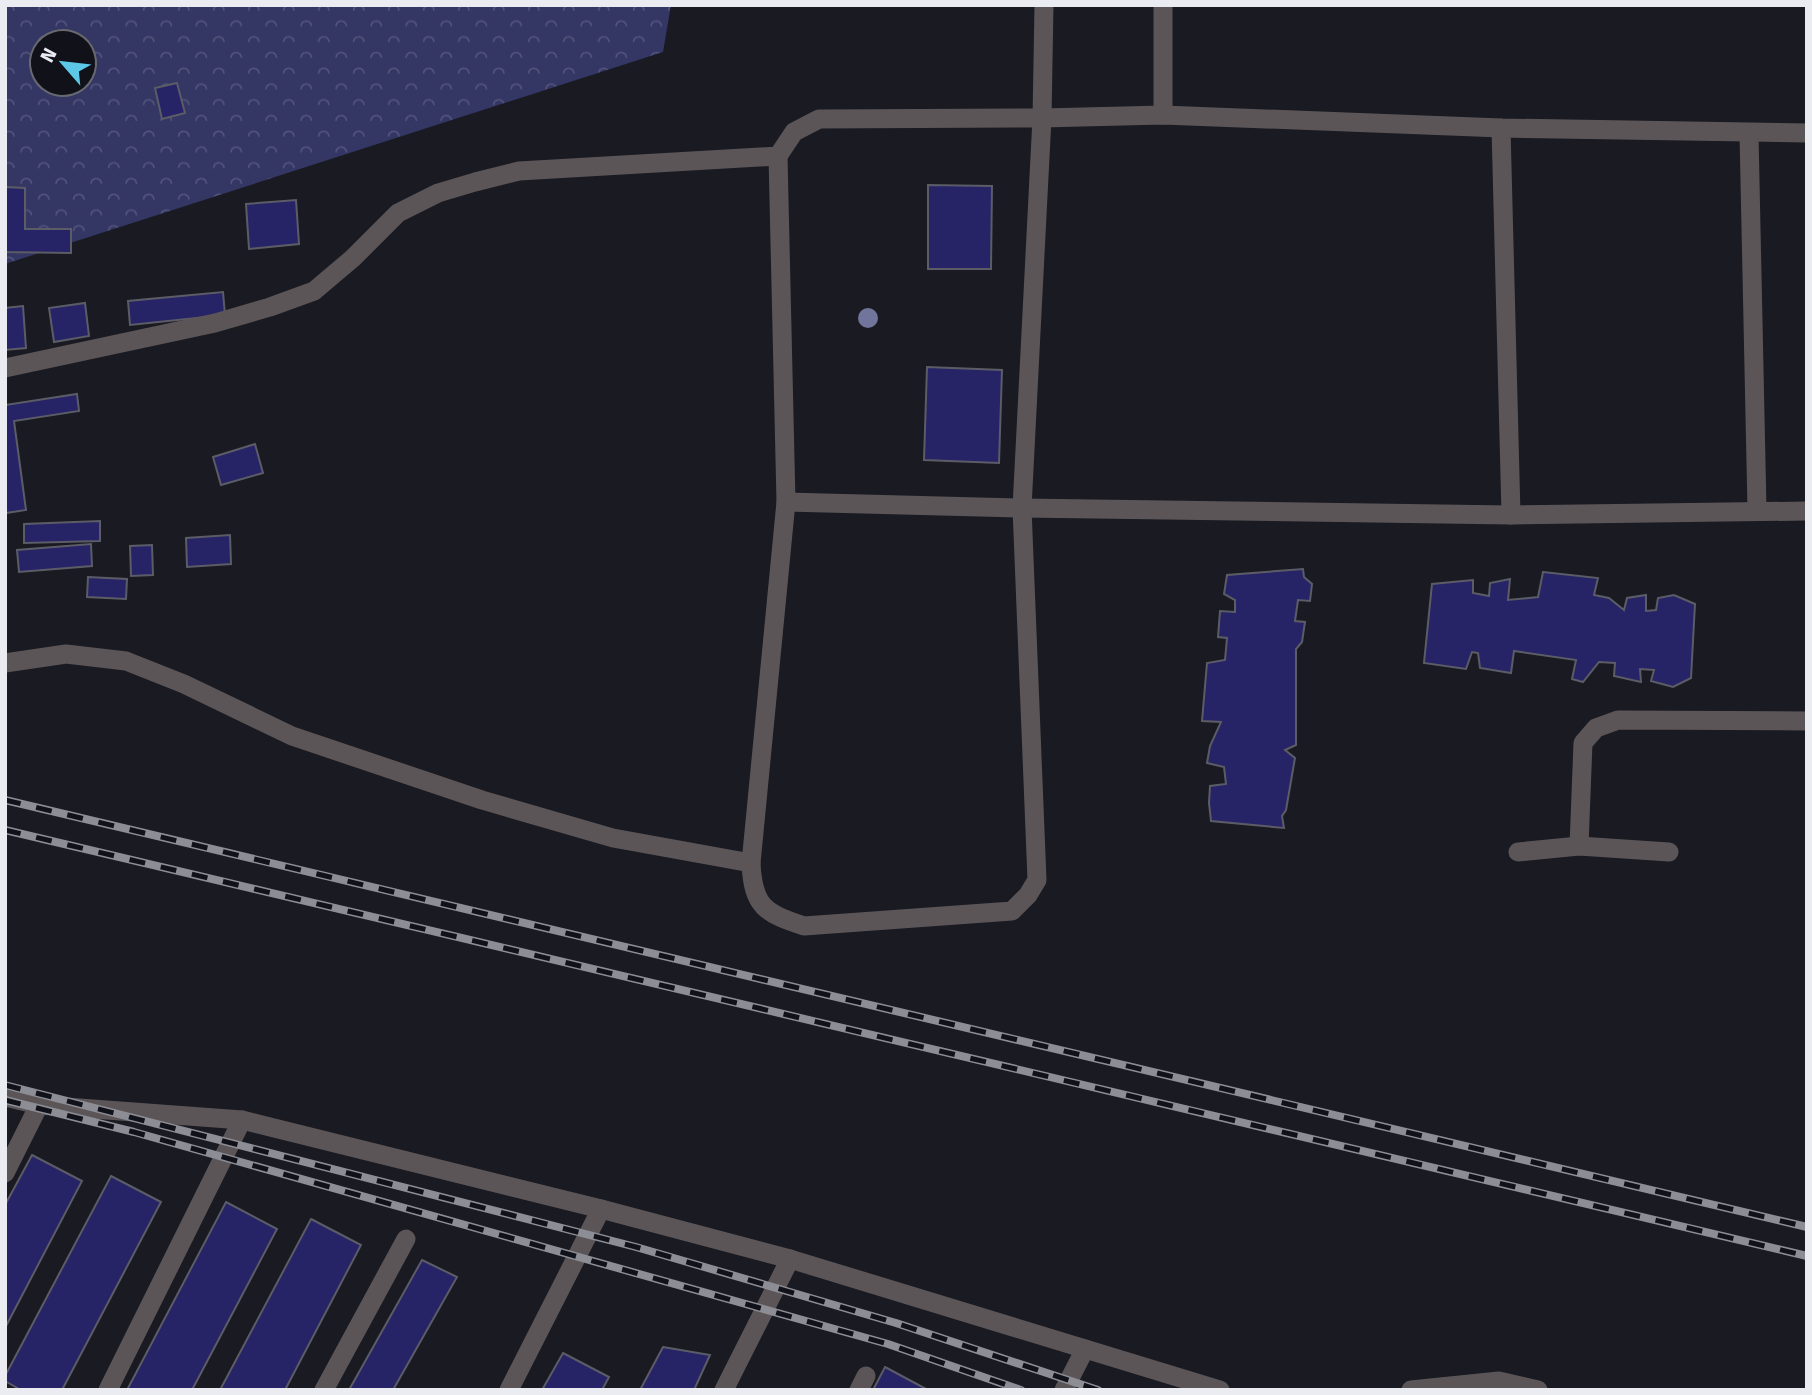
<svg xmlns="http://www.w3.org/2000/svg" width="1812" height="1395" viewBox="0 0 1812 1395" font-family="'Fira Sans',sans-serif">
  <style>
    .forest { fill: url(#forest-crowns); fill-rule: evenodd }
    .building { fill: #272367; stroke: #5b5c66; stroke-width: 2 }
    .lines { fill: none; stroke-linecap: round; stroke-linejoin: round }
    .minor { stroke: #5b5557; stroke-width: 19 }
    .rail-casing { stroke: #8d8e95; stroke-width: 8 }
    .rail { stroke: #101119; stroke-width: 5; stroke-dasharray: 16; stroke-linecap: butt }
    .tree { fill: #72759b }
  </style>
  <defs>
    <pattern id="forest-crowns" width="20" height="18" patternUnits="userSpaceOnUse" patternTransform="scale(1.75)"><rect width="20" height="18" fill="#343664"/><path d="M2 6a3 3 0 1 1 6 0M12 15a3 3 0 1 1 6 0" fill="none" stroke="#52537b"/></pattern>
  </defs>
  <rect width="100%" height="100%" fill="#191a22"/>
  <path class="forest" d="M5,5H671L663,52L5,264ZM42,42H84V84H42Z"/>
  <g class="building">
    <polygon points="177,83 185,113 162,119 155,88"/>
    <polygon points="928,185 992,186 991,269 928,269"/>
    <polygon points="5,187 25,188 25,229 71,229 71,253 5,252"/>
    <polygon points="296,200 299,244 249,249 246,204"/>
    <polygon points="223,292 225,315 130,325 128,301"/>
    <polygon points="85,303 89,336 54,342 49,308"/>
    <polygon points="23,306 26,348 5,350 5,308"/>
    <polygon points="927,367 1002,370 999,463 924,460"/>
    <polygon points="77,394 79,411 14,421 26,510 6,513 5,405"/>
    <polygon points="255,444 263,473 221,485 213,457"/>
    <polygon points="100,521 100,541 24,543 24,524"/>
    <polygon points="230,535 231,564 187,567 186,538"/>
    <polygon points="91,544 92,566 19,572 17,550"/>
    <polygon points="152,545 153,575 131,576 130,546"/>
    <polygon points="1303,569 1304,577 1312,584 1310,601 1298,600 1295,621 1305,622 1302,642 1296,649 1296,745 1285,750 1295,758 1286,810 1282,816 1284,828 1211,821 1209,803 1210,786 1226,784 1224,767 1207,763 1210,746 1221,722 1202,721 1207,663 1225,660 1227,638 1218,637 1220,611 1235,612 1235,600 1224,594 1227,575"/>
    <polygon points="1543,572 1598,578 1594,595 1609,598 1624,610 1627,598 1646,595 1646,611 1656,610 1658,598 1674,595 1695,604 1691,678 1673,687 1651,681 1654,670 1640,669 1641,682 1614,676 1615,663 1599,662 1583,682 1572,679 1576,660 1514,651 1511,673 1480,668 1478,653 1472,652 1466,669 1424,663 1432,584 1473,580 1473,593 1489,596 1490,583 1510,579 1508,600 1538,597"/>
    <polygon points="88,577 127,579 126,599 87,597"/>
    <polygon points="32,1155 82,1181 5,1328 5,1205"/>
    <polygon points="111,1176 161,1202 62,1390 21,1390 5,1381 5,1376"/>
    <polygon points="226,1202 277,1229 192,1390 127,1390"/>
    <polygon points="311,1219 361,1245 285,1390 220,1390"/>
    <polygon points="422,1260 457,1277 393,1390 349,1390"/>
    <polygon points="663,1347 710,1355 694,1390 640,1390"/>
    <polygon points="563,1353 609,1377 602,1390 542,1390"/>
    <polygon points="885,1367 928,1390 873,1390"/>
  </g>
  <g class="lines">
    <g class="minor">
      <polyline points="1163,115 1163,5"/>
      <polyline points="1501,128 1511,515"/>
      <polyline points="1749,134 1757,510"/>
      <polyline points="5,368 215,323 270,307 314,291 353,258 398,213 438,193 475,182 519,171 778,156 794,132 819,119 1042,118 1163,115 1501,128 1807,133"/>
      <polyline points="786,502 1022,508 1511,515 1807,511"/>
      <path d="M5,663L66,654L126,661L184,684L292,736L482,800L613,838L751,863C753,907 765,913 804,926L1012,911L1028,895L1037,880L1022,508L1042,118L1044,5"/>
      <polyline points="1579,846 1583,743 1596,728 1618,720 1807,721"/>
      <polyline points="1518,852 1579,846 1669,852"/>
      <polyline points="751,863 786,502 778,156"/>
      <polyline points="5,1097 39,1105 242,1120 601,1209 790,1259 1220,1390"/>
      <polyline points="5,1173 39,1105"/>
      <polyline points="108,1390 242,1120"/>
      <polyline points="324,1390 406,1239"/>
      <polyline points="509,1390 601,1209"/>
      <polyline points="724,1390 790,1259"/>
      <polyline points="859,1390 866,1376"/>
      <polyline points="1064,1390 1085,1349"/>
      <polyline points="1411,1390 1499,1381 1538,1390"/>
    </g>
    <g class="rail-casing">
      <g id="rail">
        <polyline points="5,800 1807,1227"/>
        <polyline points="5,830 1807,1256"/>
        <polyline points="5,1085 636,1247 896,1323 1098,1390"/>
        <polyline points="5,1100 134,1132 888,1344 1021,1390"/>
      </g>
    </g>
    <use href="#rail" class="rail"/>
  </g>
  <circle class="tree" cx="868" cy="318" r="10"/>
  <rect width="1812" height="1395" fill="none" stroke="#ebecf2" stroke-width="14"/>
  <g transform="translate(63 63) rotate(298)"><circle r="33" fill="#101119" stroke="#686970" stroke-width="2"/>
  <path d="M0-5L12 26L0 18L-12 26Z" fill="#5cc7e7"/>
  <text y="-10" font-size="19" font-weight="bold" text-anchor="middle" fill="#ebecf2">N</text>
  </g>
</svg>
